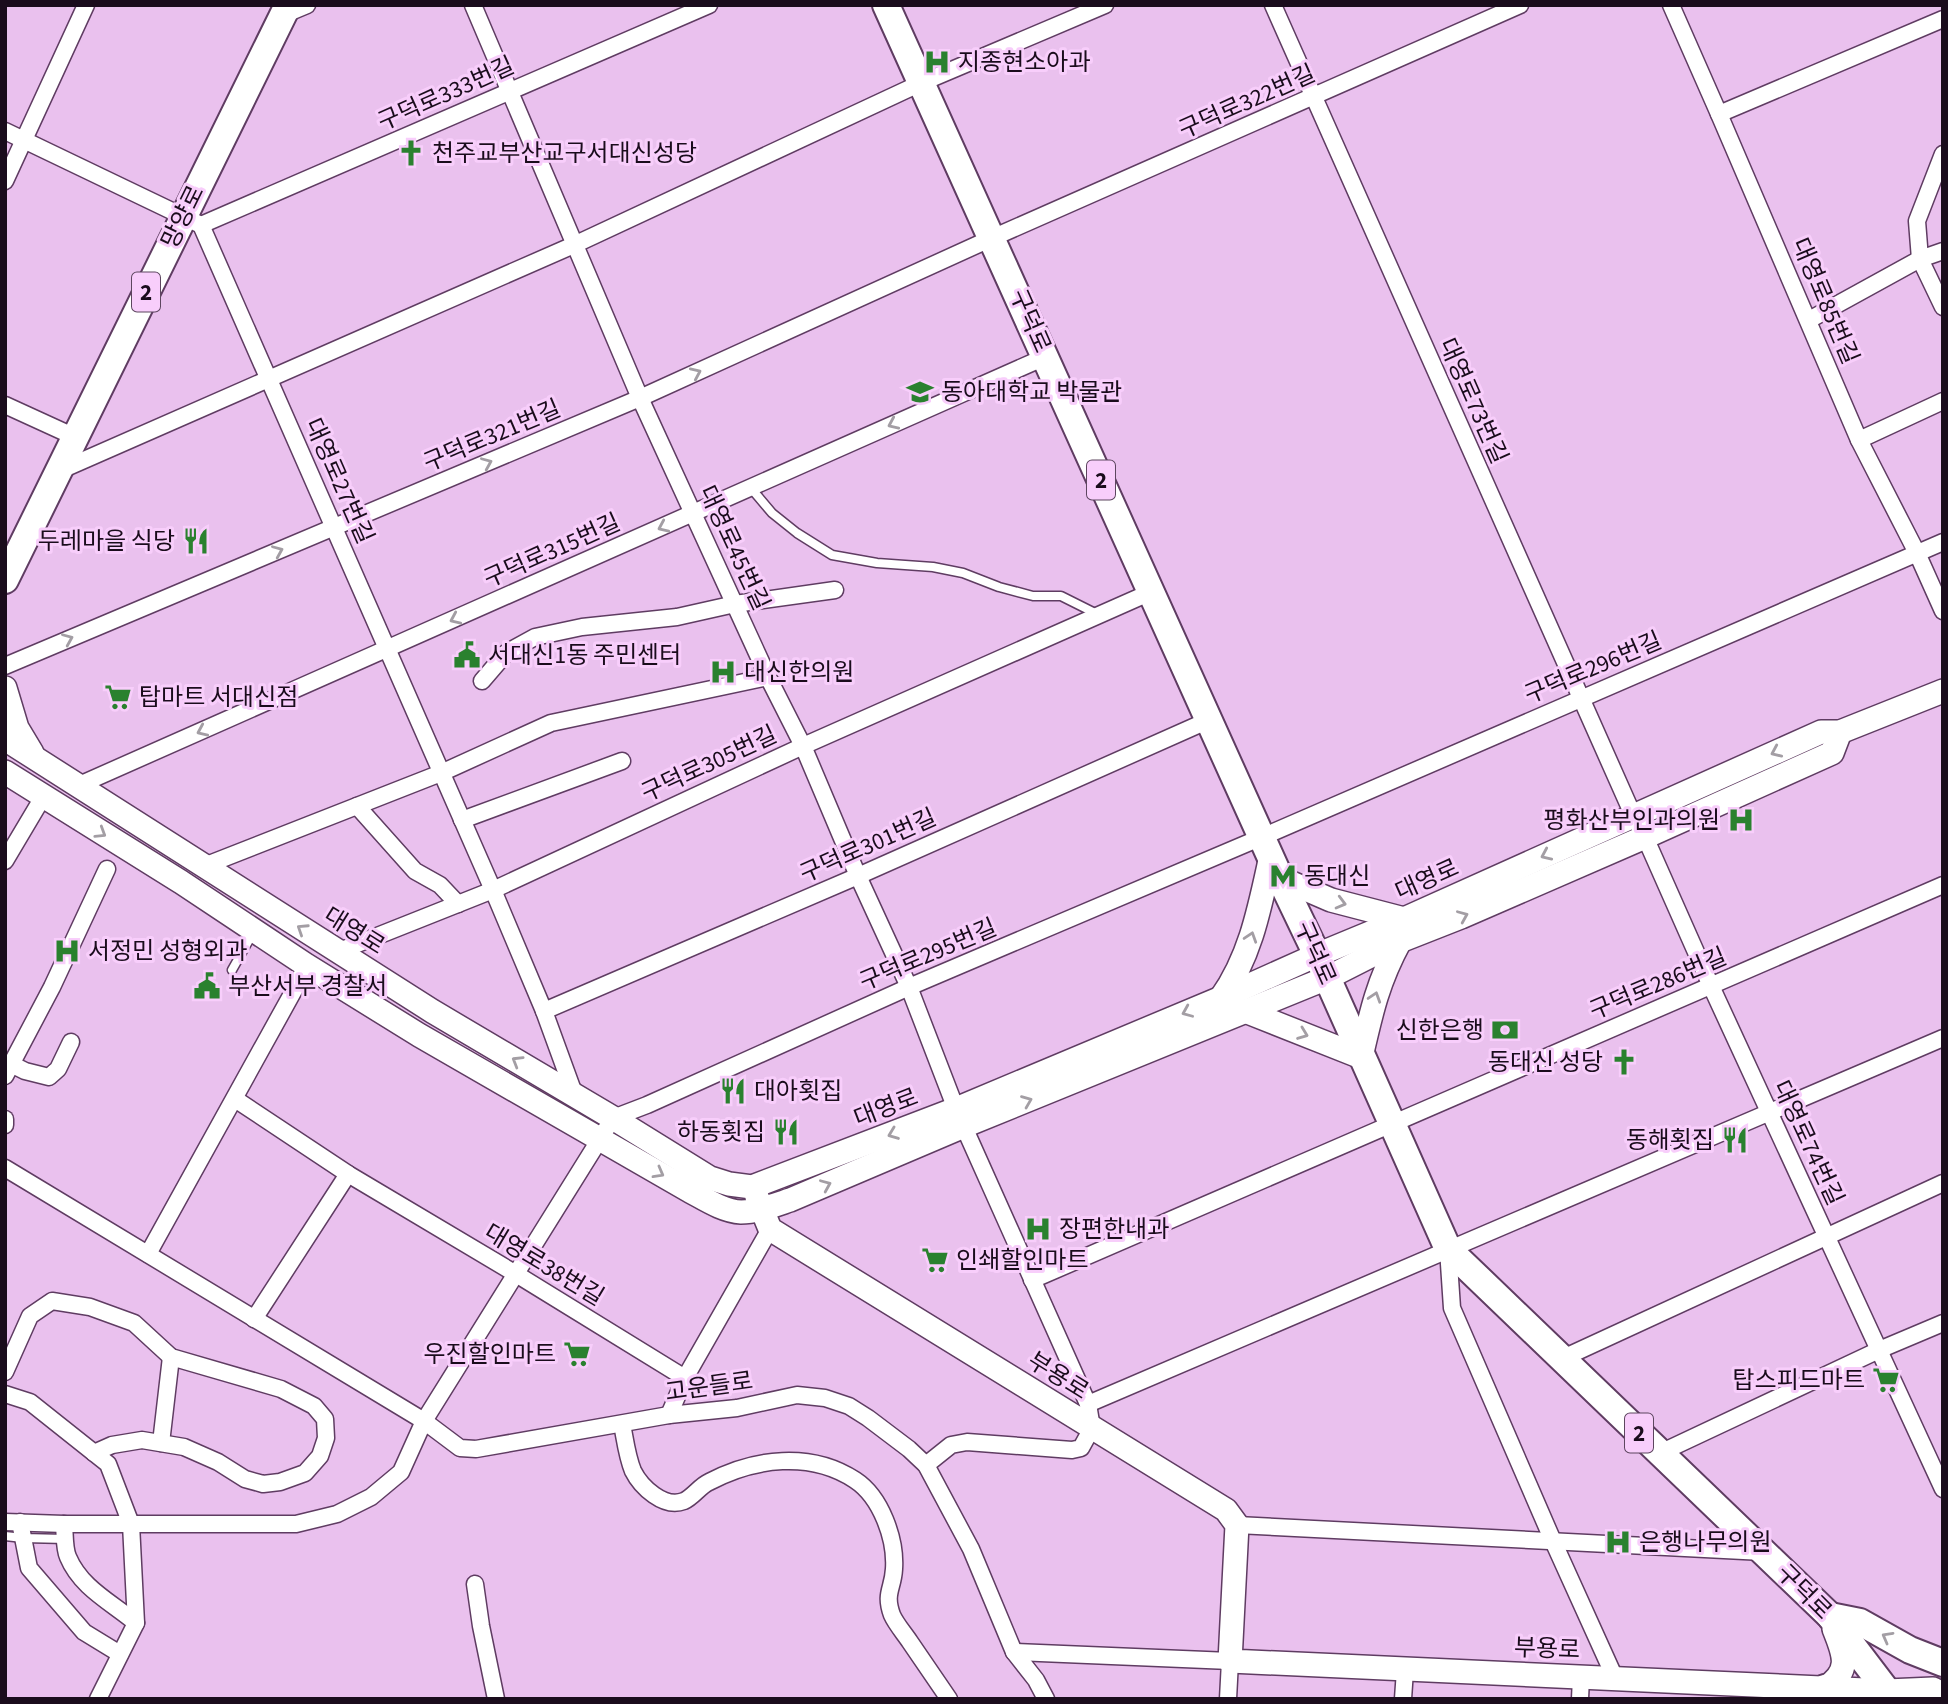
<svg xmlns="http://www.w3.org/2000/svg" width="1948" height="1704" viewBox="0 0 1948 1704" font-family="'Source Sans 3','Noto Sans KR',sans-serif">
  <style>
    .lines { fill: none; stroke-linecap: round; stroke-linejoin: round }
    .service-casing { stroke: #5f3c62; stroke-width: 11 }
    .minor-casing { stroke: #5f3c62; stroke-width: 19 }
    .secondary-casing { stroke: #5f3c62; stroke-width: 26 }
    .primary-casing { stroke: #5f3c62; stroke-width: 30 }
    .service { stroke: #fff; stroke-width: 8 }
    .minor { stroke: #fff; stroke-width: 16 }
    .secondary { stroke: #fff; stroke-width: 23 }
    .primary { stroke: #fff; stroke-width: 26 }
    .oneway { stroke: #a39ea4 }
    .labels { text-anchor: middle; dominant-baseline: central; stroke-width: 6; stroke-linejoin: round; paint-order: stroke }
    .shield { fill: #f8cefb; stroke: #5d465f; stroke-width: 2 }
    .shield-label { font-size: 23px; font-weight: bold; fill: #1a0c1c }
    .poi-label { font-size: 24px; fill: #1a0c1c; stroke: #f8cefb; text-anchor: start }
    .street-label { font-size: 24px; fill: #1a0c1c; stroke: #f8cefb }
  </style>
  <rect width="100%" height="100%" fill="#eac1ee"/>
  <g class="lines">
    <g class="service-casing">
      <g id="service">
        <polyline points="750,487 772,513 797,533 832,555 877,563 933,567 963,573 999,587 1033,596 1061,596 1097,614"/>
        <polyline points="232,970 253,933"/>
        <polyline points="5,1536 23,1538 66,1539"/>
      </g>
    </g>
    <g class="minor-casing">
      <g id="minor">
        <polyline points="473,5 640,398 768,677 803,746 858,876 909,987 956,1109 1088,1404 1092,1428 1081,1448 1072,1450 967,1442 951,1445 926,1465"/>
        <polyline points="1273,5 1633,815 1645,837 1711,986 1943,1489"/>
        <polyline points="1671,5 1719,114 1859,440 1917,553 1943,611"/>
        <polyline points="283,15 307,5"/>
        <polyline points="1719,114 1943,19"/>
        <polyline points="5,131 201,225 493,890 544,1011 575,1096"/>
        <polyline points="1943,154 1917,221 1920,259 1943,307"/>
        <polyline points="5,181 86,5"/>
        <polyline points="201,225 709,5"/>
        <polyline points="1809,320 1920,259 1943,251"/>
        <polyline points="5,405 75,437"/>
        <polyline points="1859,440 1943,401"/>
        <polyline points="59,471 576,244 921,83 1105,5"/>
        <polyline points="5,666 640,398 992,238 1520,5"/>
        <polyline points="482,681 506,653 535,637 582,627 677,617 735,604 835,590"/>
        <polyline points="77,786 1045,357"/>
        <polyline points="357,806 415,871 440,885 458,904"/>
        <polyline points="462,820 622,761"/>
        <polyline points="5,861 43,797"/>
        <polyline points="204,866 441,773 551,723 768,677"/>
        <polyline points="337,952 493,890 803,746 1151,592"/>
        <polyline points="544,1011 858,876 1209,720"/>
        <polyline points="11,1064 25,1071 49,1077 58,1069 71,1042"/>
        <polyline points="5,1076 52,987 107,869"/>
        <polyline points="235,1099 348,1174 516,1274 685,1378"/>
        <polyline points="5,1119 5,1125"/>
        <polyline points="5,1168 424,1421 460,1448 476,1449 669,1415 737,1408 797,1395 825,1398 849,1406 868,1418 909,1449 926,1465 971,1549 1014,1652 1036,1680 1046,1699"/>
        <polyline points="1448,1249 1452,1308 1553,1541 1615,1678"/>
        <polyline points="148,1254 298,983 306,965"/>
        <polyline points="1032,1280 1943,885"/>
        <polyline points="254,1319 348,1174"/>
        <polyline points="1561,1359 1943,1183"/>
        <polyline points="5,1372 30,1316 52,1301 90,1307 134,1323 171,1357 281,1389 314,1406 325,1419 326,1438 320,1456 305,1473 280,1482 263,1484 245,1479 218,1462 184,1447 142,1440 112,1445 94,1453"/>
        <polyline points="5,1394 30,1402 108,1464 131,1524 136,1623 98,1699"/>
        <polyline points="1088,1404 1943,1038"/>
        <polyline points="669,1415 685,1378 770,1229"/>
        <path d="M622,1424C625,1439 627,1457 633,1471C641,1487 664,1509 684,1501C693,1497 700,1486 709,1482C754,1458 811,1451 855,1480C881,1497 896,1539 894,1569C893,1589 884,1593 892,1615C896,1624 904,1633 910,1642C923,1661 936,1680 949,1699"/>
        <polyline points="161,1443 171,1357"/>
        <polyline points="1660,1453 1879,1350 1943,1323"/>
        <polyline points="5,1522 64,1524 296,1524 337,1514 371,1497 401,1472 424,1421 613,1118 647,1105 909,987 1262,837 1943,542"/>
        <polyline points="20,1522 29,1568 84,1632 120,1654"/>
        <path d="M64,1524C65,1534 64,1548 68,1557C81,1588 111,1602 136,1623"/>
        <polyline points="1237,1525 1763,1552"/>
        <polyline points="475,1584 481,1626 496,1699"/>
        <polyline points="1014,1652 1230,1661 1228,1699"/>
        <polyline points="1403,1699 1405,1670"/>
        <polyline points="1580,1699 1581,1677"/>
      </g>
    </g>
    <g class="secondary-casing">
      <g id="secondary">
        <polyline points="5,688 17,728 32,753"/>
        <polyline points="5,739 432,1011 613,1118 710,1178 729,1184 752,1187 956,1109 1221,998 1317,955 1404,919 1821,732 1840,732 1943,691"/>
        <path d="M5,772L181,882L306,965L419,1035L690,1191C705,1199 723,1211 741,1212C757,1212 775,1205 790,1200L964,1126L1327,978L1400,941L1461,917L1645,837L1832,753L1840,732"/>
        <polyline points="1280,878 1331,900 1404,919"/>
        <path d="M1221,998C1251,956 1260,906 1271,856"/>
        <path d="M1245,1011L1361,1057C1371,1013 1378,981 1400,941"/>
        <polyline points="757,1197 770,1229 1226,1510 1237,1525 1230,1661 1887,1691 1933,1689 1943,1694"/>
        <path d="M1825,1688C1852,1671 1844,1654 1834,1629"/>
      </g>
    </g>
    <g class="primary-casing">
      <g id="primary">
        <polyline points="886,5 1280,878 1317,955 1448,1249 1830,1616 1887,1691 1887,1699"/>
        <polyline points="5,580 288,5"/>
        <polyline points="1830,1616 1860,1622 1910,1650 1943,1663"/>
        <polyline points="1825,1688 1842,1699"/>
      </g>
    </g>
    <use href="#service" class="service"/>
    <use href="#minor" class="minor"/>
    <use href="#secondary" class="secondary"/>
    <use href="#primary" class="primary"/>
  </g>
  <defs><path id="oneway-chevron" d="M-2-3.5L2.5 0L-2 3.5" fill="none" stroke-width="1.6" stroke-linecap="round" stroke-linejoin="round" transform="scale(1.75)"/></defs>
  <g class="oneway">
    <use href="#oneway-chevron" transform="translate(696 373) rotate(-24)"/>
    <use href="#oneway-chevron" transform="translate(893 424) rotate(156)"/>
    <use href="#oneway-chevron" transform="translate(487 463) rotate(-23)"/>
    <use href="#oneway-chevron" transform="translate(663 527) rotate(156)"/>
    <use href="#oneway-chevron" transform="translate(278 551) rotate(-23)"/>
    <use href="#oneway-chevron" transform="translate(455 619) rotate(156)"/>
    <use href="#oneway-chevron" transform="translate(68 639) rotate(-23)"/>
    <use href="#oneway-chevron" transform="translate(202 731) rotate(156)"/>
    <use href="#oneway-chevron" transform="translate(1776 752) rotate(156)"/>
    <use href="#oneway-chevron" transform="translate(101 833) rotate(32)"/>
    <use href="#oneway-chevron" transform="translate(1546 855) rotate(156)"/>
    <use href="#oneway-chevron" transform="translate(1341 903) rotate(15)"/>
    <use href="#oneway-chevron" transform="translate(1463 916) rotate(-23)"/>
    <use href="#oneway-chevron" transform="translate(302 929) rotate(-147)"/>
    <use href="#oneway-chevron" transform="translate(1251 937) rotate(-72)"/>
    <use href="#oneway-chevron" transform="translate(1375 997) rotate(-72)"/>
    <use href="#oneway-chevron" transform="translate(1187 1012) rotate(157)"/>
    <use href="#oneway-chevron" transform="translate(1303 1034) rotate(21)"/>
    <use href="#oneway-chevron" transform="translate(517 1061) rotate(-149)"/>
    <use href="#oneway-chevron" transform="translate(1027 1101) rotate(-22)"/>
    <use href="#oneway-chevron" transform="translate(893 1134) rotate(159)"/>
    <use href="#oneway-chevron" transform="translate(659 1173) rotate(29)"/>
    <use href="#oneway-chevron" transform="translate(826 1185) rotate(-23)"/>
    <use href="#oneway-chevron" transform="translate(1887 1637) rotate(-151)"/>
  </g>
  <defs>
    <g id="hospital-bare" transform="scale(2.1)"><path d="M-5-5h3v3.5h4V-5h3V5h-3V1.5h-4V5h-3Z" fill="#2a812f" stroke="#f8cefb" stroke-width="2.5" paint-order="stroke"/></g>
    <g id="church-bare" transform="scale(2.1)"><path d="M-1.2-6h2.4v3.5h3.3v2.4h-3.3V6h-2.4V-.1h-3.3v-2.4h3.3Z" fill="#2a812f" stroke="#f8cefb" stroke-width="2.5" paint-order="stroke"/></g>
    <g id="university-bare" transform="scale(2.1)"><path d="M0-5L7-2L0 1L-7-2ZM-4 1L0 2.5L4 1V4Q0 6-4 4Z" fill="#2a812f" stroke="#f8cefb" stroke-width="2.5" paint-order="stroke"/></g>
    <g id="restaurant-bare" transform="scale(2.1)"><path d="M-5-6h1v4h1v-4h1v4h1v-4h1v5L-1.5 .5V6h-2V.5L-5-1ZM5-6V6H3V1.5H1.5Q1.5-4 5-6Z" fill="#2a812f" stroke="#f8cefb" stroke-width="2.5" paint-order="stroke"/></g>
    <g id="civic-bare" transform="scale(2.1)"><path d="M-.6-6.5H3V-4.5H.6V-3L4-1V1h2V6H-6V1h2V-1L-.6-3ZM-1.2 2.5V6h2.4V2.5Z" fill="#2a812f" stroke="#f8cefb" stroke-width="2.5" paint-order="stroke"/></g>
    <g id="supermarket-bare" transform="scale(2.1)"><path d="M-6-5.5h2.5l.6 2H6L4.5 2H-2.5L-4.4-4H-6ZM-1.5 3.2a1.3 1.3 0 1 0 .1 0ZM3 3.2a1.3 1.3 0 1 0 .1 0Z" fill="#2a812f" stroke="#f8cefb" stroke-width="2.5" paint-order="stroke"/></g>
    <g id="metro-bare" transform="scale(2.1)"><path d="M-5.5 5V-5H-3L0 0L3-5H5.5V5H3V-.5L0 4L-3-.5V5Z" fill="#2a812f" stroke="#f8cefb" stroke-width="2.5" paint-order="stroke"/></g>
    <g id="bank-bare" transform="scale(2.1)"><path d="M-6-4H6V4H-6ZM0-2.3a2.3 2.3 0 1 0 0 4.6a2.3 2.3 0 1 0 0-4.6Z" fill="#2a812f" stroke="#f8cefb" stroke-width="2.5" paint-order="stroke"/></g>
  </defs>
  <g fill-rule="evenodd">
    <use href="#hospital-bare" x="937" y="62"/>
    <use href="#church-bare" x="411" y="153"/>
    <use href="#university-bare" x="920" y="392"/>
    <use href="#restaurant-bare" x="196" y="541"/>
    <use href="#civic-bare" x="467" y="655"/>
    <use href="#hospital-bare" x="723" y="672"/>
    <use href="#supermarket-bare" x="118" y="697"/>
    <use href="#hospital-bare" x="1741" y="820"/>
    <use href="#metro-bare" x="1283" y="876"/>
    <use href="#hospital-bare" x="67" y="951"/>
    <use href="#civic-bare" x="207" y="986"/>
    <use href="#bank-bare" x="1505" y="1030"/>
    <use href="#church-bare" x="1624" y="1062"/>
    <use href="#restaurant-bare" x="733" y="1091"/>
    <use href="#restaurant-bare" x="786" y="1132"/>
    <use href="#restaurant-bare" x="1735" y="1140"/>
    <use href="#hospital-bare" x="1038" y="1229"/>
    <use href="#supermarket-bare" x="935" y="1260"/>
    <use href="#supermarket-bare" x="577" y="1354"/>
    <use href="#supermarket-bare" x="1886" y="1380"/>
    <use href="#hospital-bare" x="1618" y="1542"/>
  </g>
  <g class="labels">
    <g class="shield">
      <rect x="132" y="272.5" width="28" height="39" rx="5"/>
      <rect x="1087" y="460.5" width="28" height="39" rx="5"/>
      <rect x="1625" y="1413.5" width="28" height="39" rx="5"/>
    </g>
    <g class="shield-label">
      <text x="146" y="292">2</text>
      <text x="1101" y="480">2</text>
      <text x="1639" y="1433">2</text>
    </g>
    <g class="poi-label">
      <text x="958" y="62">지종현소아과</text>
      <text x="432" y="153">천주교부산교구서대신성당</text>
      <text x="941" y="392">동아대학교 박물관</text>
      <text x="175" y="541" text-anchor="end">두레마을 식당</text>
      <text x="488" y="655">서대신1동 주민센터</text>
      <text x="744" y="672">대신한의원</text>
      <text x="139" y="697">탑마트 서대신점</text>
      <text x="1720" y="820" text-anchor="end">평화산부인과의원</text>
      <text x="1304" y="876">동대신</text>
      <text x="88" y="951">서정민 성형외과</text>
      <text x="228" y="986">부산서부 경찰서</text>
      <text x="1484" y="1030" text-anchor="end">신한은행</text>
      <text x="1603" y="1062" text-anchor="end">동대신 성당</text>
      <text x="754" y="1091">대아횟집</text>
      <text x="765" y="1132" text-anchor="end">하동횟집</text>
      <text x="1714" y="1140" text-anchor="end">동해횟집</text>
      <text x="1059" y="1229">장편한내과</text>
      <text x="956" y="1260">인쇄할인마트</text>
      <text x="556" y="1354" text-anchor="end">우진할인마트</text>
      <text x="1865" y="1380" text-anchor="end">탑스피드마트</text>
      <text x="1639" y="1542">은행나무의원</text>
    </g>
    <g class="street-label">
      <text transform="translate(446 94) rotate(-24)">구덕로333번길</text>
      <text transform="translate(1247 102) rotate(-24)">구덕로322번길</text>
      <text transform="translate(183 217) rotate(-64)">망양로</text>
      <text transform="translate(1825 301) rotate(67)">대영로85번길</text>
      <text transform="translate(1030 321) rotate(66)">구덕로</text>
      <text transform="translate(1473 401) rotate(66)">대영로73번길</text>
      <text transform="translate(492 436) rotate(-23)">구덕로321번길</text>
      <text transform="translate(339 481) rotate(66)">대영로27번길</text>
      <text transform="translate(734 548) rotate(65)">대영로45번길</text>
      <text transform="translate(552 551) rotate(-24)">구덕로315번길</text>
      <text transform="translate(1593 668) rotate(-23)">구덕로296번길</text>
      <text transform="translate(709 764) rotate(-25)">구덕로305번길</text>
      <text transform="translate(868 846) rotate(-24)">구덕로301번길</text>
      <text transform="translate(1427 880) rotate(-24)">대영로</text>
      <text transform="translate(354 931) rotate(32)">대영로</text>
      <text transform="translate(1315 953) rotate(66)">구덕로</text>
      <text transform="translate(928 955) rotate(-23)">구덕로295번길</text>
      <text transform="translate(1658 984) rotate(-23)">구덕로286번길</text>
      <text transform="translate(886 1108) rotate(-21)">대영로</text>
      <text transform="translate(1808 1143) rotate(65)">대영로74번길</text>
      <text transform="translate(544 1265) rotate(31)">대영로38번길</text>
      <text transform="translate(1058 1376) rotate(32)">부용로</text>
      <text transform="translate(709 1387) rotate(-8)">고운들로</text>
      <text transform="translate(1804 1592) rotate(45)">구덕로</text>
      <text transform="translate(1547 1649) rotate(2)">부용로</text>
    </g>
  </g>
  <rect width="1948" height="1704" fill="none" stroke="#1a0c1c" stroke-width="14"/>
</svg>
